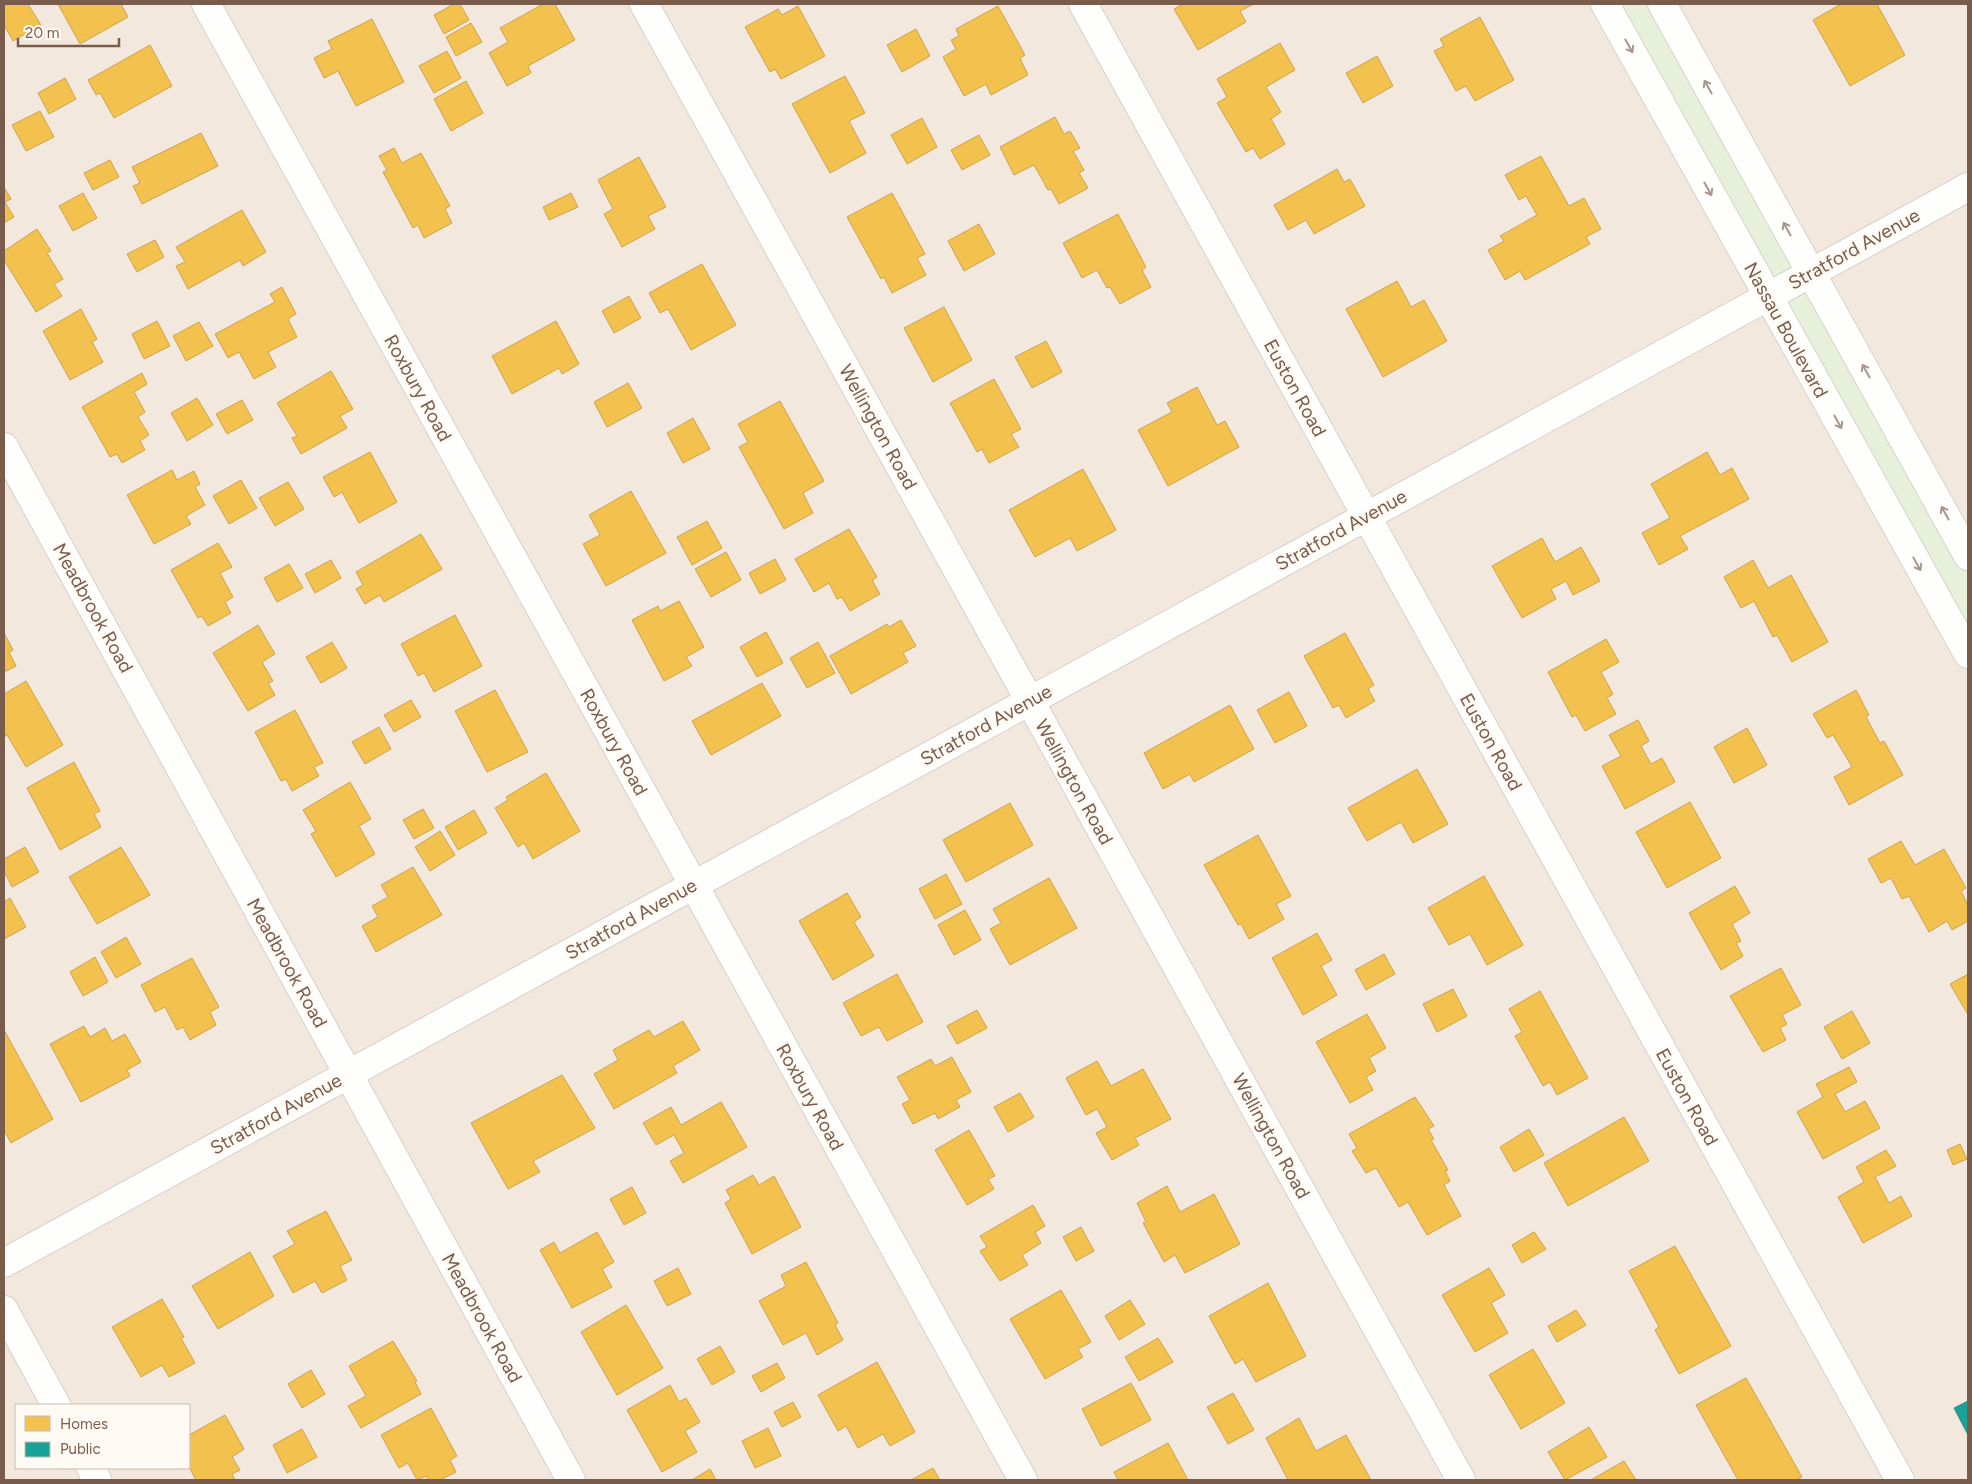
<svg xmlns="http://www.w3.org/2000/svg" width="1972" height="1484" viewBox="0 0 1972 1484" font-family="Figtree,sans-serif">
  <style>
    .residential { fill: #f2e8de; fill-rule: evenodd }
    .green { fill: #e7f0db }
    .homes { fill: #f2c14e; stroke: #cea34e }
    .public { fill: #17a398; stroke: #358e82 }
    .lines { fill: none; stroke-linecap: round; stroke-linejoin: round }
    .street-casing { stroke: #d7d1cb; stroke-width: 30 }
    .secondary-casing { stroke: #d9d2cb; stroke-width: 30 }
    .street { stroke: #fefefd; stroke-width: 28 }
    .secondary { stroke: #fefefd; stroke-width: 28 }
    .oneway { stroke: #a8958b }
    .labels { text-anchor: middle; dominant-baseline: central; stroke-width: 5; stroke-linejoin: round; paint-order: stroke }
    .street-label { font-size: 19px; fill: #7a5c4d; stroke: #fffaf3 }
  </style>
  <rect width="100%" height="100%" fill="#f9f5f0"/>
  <path class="residential" d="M4,4H1968V1480H4ZM16,1405H189V1468H16Z"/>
  <polygon class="green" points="1613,4 1666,4 1968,551 1968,643"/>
  <g class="homes">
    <polygon points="6,4 28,4 41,25 13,41 4,25 4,5"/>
    <polygon points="58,4 121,4 128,17 80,44"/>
    <polygon points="454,4 460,4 469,20 444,34 434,15"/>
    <polygon points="543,4 555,4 575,40 528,66 531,73 507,86 489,53 508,42 500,28"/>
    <polygon points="1183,4 1254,4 1240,11 1246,22 1198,50 1174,9"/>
    <polygon points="1841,4 1877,4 1905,55 1850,86 1813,20"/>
    <polygon points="798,6 825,56 781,79 775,69 770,72 745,27 778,9 782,15"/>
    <polygon points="998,6 1025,55 1020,58 1028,75 991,95 986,84 964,96 943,57 956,49 951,40 959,36 956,29"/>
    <polygon points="1480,17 1514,80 1475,101 1466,86 1456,91 1434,51 1444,46 1440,39"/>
    <polygon points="372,19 404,82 356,106 338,71 324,78 314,58 332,49 328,41"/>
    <polygon points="471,23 482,42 456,56 446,37"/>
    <polygon points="916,29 930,56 902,72 887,45"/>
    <polygon points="1280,43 1295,70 1266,87 1281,112 1271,119 1285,144 1260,159 1253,148 1246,152 1217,103 1227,97 1217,79"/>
    <polygon points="150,45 172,86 114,118 100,93 96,95 88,80"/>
    <polygon points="447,51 461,78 434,93 419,66"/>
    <polygon points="1377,56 1393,86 1363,103 1346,73"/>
    <polygon points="845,76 865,113 849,121 866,153 830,173 792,104"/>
    <polygon points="65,78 76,99 49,114 38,93"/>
    <polygon points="466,81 483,113 451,131 434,99"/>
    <polygon points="40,111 54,137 26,151 12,125"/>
    <polygon points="1055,117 1064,134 1070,131 1080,148 1073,151 1084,170 1079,173 1088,188 1059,204 1051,189 1048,190 1034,165 1014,175 1000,147"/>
    <polygon points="922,118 937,147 907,164 891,135"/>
    <polygon points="201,133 218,166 142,204 133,186 140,183 132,167"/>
    <polygon points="979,135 990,155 962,170 951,150"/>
    <polygon points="394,148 402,163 421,153 450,206 445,209 452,223 424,238 418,225 413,228 383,172 387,170 379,156"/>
    <polygon points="1541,156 1569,206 1584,198 1601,229 1586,237 1590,244 1525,280 1520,271 1505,280 1488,250 1504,241 1500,236 1537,215 1526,196 1519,200 1505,175"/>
    <polygon points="639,157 666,207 648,216 655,229 622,247 604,214 613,209 598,180"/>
    <polygon points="110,160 119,177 93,190 84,173"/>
    <polygon points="1337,169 1344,182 1350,179 1365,206 1314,234 1306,220 1288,230 1274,205"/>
    <polygon points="4,187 11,199 5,202 14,217 4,223"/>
    <polygon points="83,193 97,218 73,231 59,206"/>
    <polygon points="571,193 578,207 549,220 543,207"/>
    <polygon points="892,193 925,254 917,258 926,275 892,293 884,277 881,279 847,217"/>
    <polygon points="242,210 266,252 243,266 240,260 188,289 176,266 185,262 176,247"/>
    <polygon points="1118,214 1146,267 1142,270 1151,287 1120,304 1110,287 1107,288 1097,270 1082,278 1063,243"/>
    <polygon points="979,224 995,254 964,271 948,241"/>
    <polygon points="37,229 51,251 47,253 63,279 54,284 62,296 36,312 4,260 4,251"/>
    <polygon points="155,240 164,257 137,272 127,254"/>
    <polygon points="702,264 736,325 691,350 668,309 660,313 649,293"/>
    <polygon points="1397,281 1411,307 1424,300 1447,341 1383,377 1346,309"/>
    <polygon points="282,287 296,314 288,319 297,337 268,352 276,367 254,379 239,352 228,358 215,334 275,302 270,294"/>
    <polygon points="629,296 641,318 614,333 602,311"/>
    <polygon points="944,307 972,360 933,382 904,328"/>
    <polygon points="81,309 97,339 92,342 103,362 70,380 43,331"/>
    <polygon points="157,321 170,346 144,359 132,334"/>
    <polygon points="556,321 579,364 562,374 559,368 512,394 492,356"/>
    <polygon points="199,322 213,346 186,361 173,336"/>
    <polygon points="1046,341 1062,372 1032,388 1015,357"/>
    <polygon points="331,371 353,409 340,416 347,428 301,454 292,438 297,436 277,403"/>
    <polygon points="142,373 147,384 134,392 145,412 138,417 149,435 140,441 145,450 122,463 117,454 110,457 82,407"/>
    <polygon points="994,379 1021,429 1011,434 1019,447 989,463 982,449 977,452 950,403"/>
    <polygon points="628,383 642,408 607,427 594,402"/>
    <polygon points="1197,387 1217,425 1225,421 1239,447 1168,486 1138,430 1172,412 1167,403"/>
    <polygon points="197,398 213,425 187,441 171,413"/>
    <polygon points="242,400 253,420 227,434 216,414"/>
    <polygon points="780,401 824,481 803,493 813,513 784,529 739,447 748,442 738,424"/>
    <polygon points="693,418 710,449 683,463 667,433"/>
    <polygon points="370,452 397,502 359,523 342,492 334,497 323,477"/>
    <polygon points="1707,452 1720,475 1732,468 1749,499 1680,536 1688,549 1659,565 1642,533 1670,518 1651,484"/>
    <polygon points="1083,469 1116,530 1077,551 1070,538 1035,557 1009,510"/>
    <polygon points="172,470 177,480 194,471 200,484 195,487 205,505 186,516 191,524 154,544 127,495"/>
    <polygon points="241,480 257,508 229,524 213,496"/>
    <polygon points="288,482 304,509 275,526 259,498"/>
    <polygon points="631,491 666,553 606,586 583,544 600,535 589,515"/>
    <polygon points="707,521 722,548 692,565 677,537"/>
    <polygon points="849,529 877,577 872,580 880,594 850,611 842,597 837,599 829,583 814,592 795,559"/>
    <polygon points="421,534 442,569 384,602 380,595 365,604 356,589 363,585 356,572"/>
    <polygon points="1542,538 1555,562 1581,547 1600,581 1573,595 1566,581 1551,589 1556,599 1522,618 1492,566"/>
    <polygon points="218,543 232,567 220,573 233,597 225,602 231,613 208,626 202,616 198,618 171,570"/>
    <polygon points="726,552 741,580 711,597 695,569"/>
    <polygon points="775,559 786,580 760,594 749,573"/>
    <polygon points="331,560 341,578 315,593 305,574"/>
    <polygon points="1753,560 1768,588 1791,575 1828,642 1792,662 1777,635 1773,637 1754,601 1741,608 1724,577"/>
    <polygon points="289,564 303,588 277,602 264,578"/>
    <polygon points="679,601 704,647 686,657 692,666 664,681 632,620 658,606 660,611"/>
    <polygon points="455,615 482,666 434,692 424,673 418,676 401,644"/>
    <polygon points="901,620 916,646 903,653 908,662 851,694 830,656 887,624 889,627"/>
    <polygon points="258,625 275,654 262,662 273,681 268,683 275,695 248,711 213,653"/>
    <polygon points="766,632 783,663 757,677 740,647"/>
    <polygon points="4,633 13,650 9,652 16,666 4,672"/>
    <polygon points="1345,633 1374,685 1368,689 1375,701 1346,718 1339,705 1333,708 1304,656"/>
    <polygon points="1606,639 1619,662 1601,672 1613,694 1607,698 1616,714 1585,731 1576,715 1572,717 1548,672"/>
    <polygon points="332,642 347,668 321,683 306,657"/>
    <polygon points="818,642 835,673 807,688 790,658"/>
    <polygon points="26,681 63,745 26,767 7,735 4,737 4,694"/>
    <polygon points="762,683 781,716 711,755 692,721"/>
    <polygon points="495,690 528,752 487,772 455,711"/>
    <polygon points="1856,690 1869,715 1866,717 1880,743 1884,741 1903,775 1849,805 1834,777 1852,767 1833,735 1827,738 1813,714"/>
    <polygon points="1289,692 1307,726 1275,743 1257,710"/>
    <polygon points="411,700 421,717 394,732 384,715"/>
    <polygon points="1230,705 1254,749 1194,782 1190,774 1163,789 1144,753"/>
    <polygon points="295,710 323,763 314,767 319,776 292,791 286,779 281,781 255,732"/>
    <polygon points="1638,720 1649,741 1641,746 1651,764 1662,758 1675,782 1625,809 1602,766 1621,756 1609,735"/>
    <polygon points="379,727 391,749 365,764 352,742"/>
    <polygon points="1747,728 1767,765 1734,783 1714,747"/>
    <polygon points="74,762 100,811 94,814 101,827 60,850 27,788"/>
    <polygon points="1417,769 1448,824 1413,843 1401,822 1367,841 1348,808"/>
    <polygon points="546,773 580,831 533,859 524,843 518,847 495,808 508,800 506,797"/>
    <polygon points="350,782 371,819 359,826 375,854 336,877 311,834 316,831 303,810"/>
    <polygon points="1690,802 1721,858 1667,888 1636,832"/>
    <polygon points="1010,803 1033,845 966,882 943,840"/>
    <polygon points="423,809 434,828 414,839 403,820"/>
    <polygon points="474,810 487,833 458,850 445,827"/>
    <polygon points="440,831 455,855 430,871 415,847"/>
    <polygon points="1258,835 1291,896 1276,904 1284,919 1249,939 1241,924 1238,925 1204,865"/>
    <polygon points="1901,841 1915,865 1944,849 1966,888 1961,891 1968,905 1968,921 1952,930 1947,921 1929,932 1909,896 1902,899 1891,878 1881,883 1868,859"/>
    <polygon points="25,847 39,872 12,887 4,871 4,859"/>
    <polygon points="121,847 150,895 97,924 69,877"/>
    <polygon points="413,867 442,915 376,952 362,926 378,917 372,906 388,897 381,885"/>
    <polygon points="946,874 962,904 935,919 919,889"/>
    <polygon points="1484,876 1523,945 1487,965 1470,934 1449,945 1428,908"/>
    <polygon points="1049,878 1077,928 1010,965 990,929 1001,923 993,909"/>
    <polygon points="1735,886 1750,913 1732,924 1741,941 1736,943 1743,956 1721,970 1689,913"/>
    <polygon points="847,893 861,917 854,922 874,956 833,980 799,921"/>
    <polygon points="10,898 26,927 4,939 4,902"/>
    <polygon points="965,910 981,940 954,955 938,925"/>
    <polygon points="1317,933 1332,960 1321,966 1337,995 1303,1015 1272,958"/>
    <polygon points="126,937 141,964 116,978 101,952"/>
    <polygon points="1384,954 1395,974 1366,990 1355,970"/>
    <polygon points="95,957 108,982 83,996 70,972"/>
    <polygon points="192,958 219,1007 210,1012 216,1025 190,1040 183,1027 177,1030 165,1007 155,1012 141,985"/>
    <polygon points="1781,968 1801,1005 1782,1015 1787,1024 1780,1028 1786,1040 1763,1052 1730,996"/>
    <polygon points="897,974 923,1022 887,1041 879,1027 861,1036 843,1003"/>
    <polygon points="1968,974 1968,1012 1967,1013 1950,984"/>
    <polygon points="1453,989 1467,1016 1437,1032 1423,1004"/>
    <polygon points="1540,991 1588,1078 1557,1095 1550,1082 1543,1086 1515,1036 1522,1032 1509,1009"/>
    <polygon points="977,1010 987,1028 957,1044 947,1026"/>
    <polygon points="1852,1011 1870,1043 1842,1059 1824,1027"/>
    <polygon points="1367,1014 1386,1048 1369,1058 1376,1071 1366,1077 1373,1090 1350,1103 1316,1042"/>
    <polygon points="683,1021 700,1050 673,1066 677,1073 614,1109 594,1074 618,1060 613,1050 649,1030 654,1037"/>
    <polygon points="84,1026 90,1037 105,1028 112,1041 125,1034 141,1062 127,1070 130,1076 81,1102 50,1044"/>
    <polygon points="4,1030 53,1119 11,1143 4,1130"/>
    <polygon points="952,1057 971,1092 956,1100 960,1107 938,1119 935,1113 913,1124 902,1104 910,1100 897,1077 931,1059 935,1066"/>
    <polygon points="1097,1061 1111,1086 1143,1069 1171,1119 1135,1138 1139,1145 1112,1160 1096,1133 1107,1127 1097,1109 1086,1115 1066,1078"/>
    <polygon points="1849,1067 1857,1082 1835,1094 1845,1112 1865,1101 1880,1128 1823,1159 1797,1112 1823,1097 1816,1084"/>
    <polygon points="562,1075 595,1128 533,1161 540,1172 508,1189 471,1123"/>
    <polygon points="1020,1093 1034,1117 1008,1132 994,1107"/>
    <polygon points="1415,1097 1434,1126 1428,1129 1434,1139 1431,1140 1448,1170 1445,1171 1450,1181 1444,1185 1461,1216 1427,1235 1408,1202 1399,1207 1376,1168 1366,1173 1352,1151 1357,1148 1349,1134"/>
    <polygon points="721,1102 747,1147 683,1183 670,1161 684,1153 674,1135 656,1145 643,1123 671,1107 681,1125"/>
    <polygon points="1624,1117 1649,1161 1568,1206 1544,1163"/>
    <polygon points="1529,1129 1544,1155 1514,1172 1500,1147"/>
    <polygon points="969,1130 995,1176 988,1179 994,1189 967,1205 935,1150"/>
    <polygon points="1960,1144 1967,1159 1953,1165 1947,1150"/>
    <polygon points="1886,1150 1896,1166 1875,1177 1889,1203 1901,1196 1912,1216 1863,1243 1838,1197 1864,1182 1856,1167"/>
    <polygon points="753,1175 759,1185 774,1176 801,1227 752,1254 725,1203 731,1199 726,1190"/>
    <polygon points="1167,1186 1180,1212 1214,1194 1240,1244 1185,1273 1175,1255 1164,1262 1143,1223 1146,1222 1137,1203"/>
    <polygon points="632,1187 646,1213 624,1225 610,1199"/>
    <polygon points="1033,1205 1045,1226 1035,1232 1041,1243 1022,1255 1028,1265 1000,1281 980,1251 987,1247 980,1236"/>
    <polygon points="326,1211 352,1260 340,1266 347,1280 322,1293 315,1281 293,1293 273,1256 295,1244 287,1231"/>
    <polygon points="1081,1227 1094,1251 1076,1261 1063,1237"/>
    <polygon points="597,1232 614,1262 602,1269 612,1287 572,1308 540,1250 554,1242 560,1253"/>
    <polygon points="1534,1232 1546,1249 1522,1263 1512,1245"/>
    <polygon points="1675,1246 1731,1346 1679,1374 1655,1330 1659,1327 1629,1271"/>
    <polygon points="250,1252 274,1296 218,1329 192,1286"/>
    <polygon points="806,1262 838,1323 835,1325 843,1340 817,1355 806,1333 783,1345 759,1301 786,1286 781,1275"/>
    <polygon points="678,1268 691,1294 667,1306 654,1281"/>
    <polygon points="1489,1268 1505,1295 1491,1303 1508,1333 1475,1352 1442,1295"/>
    <polygon points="1268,1283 1306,1356 1256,1382 1243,1359 1235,1364 1209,1316"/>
    <polygon points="1061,1290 1091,1342 1078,1349 1083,1357 1045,1379 1010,1319"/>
    <polygon points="162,1299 184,1337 181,1338 195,1363 169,1377 162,1365 141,1377 112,1327"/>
    <polygon points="1130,1300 1145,1324 1119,1340 1105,1316"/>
    <polygon points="626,1305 663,1368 617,1395 581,1332"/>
    <polygon points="1576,1310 1586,1325 1557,1342 1548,1326"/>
    <polygon points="1158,1338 1173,1362 1139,1381 1125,1357"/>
    <polygon points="393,1341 417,1381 415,1382 421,1394 361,1428 348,1406 366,1396 349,1366"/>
    <polygon points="720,1346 735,1372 712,1385 697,1359"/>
    <polygon points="1533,1349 1565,1403 1521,1429 1489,1375"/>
    <polygon points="877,1362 915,1432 890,1446 883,1434 858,1448 846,1426 838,1431 818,1395"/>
    <polygon points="777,1363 785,1378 761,1392 752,1376"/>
    <polygon points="311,1370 325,1394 302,1408 288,1384"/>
    <polygon points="1746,1378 1802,1477 1796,1480 1738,1480 1696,1405"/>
    <polygon points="1131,1383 1151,1420 1101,1446 1082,1409"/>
    <polygon points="670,1385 679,1402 686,1398 700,1422 685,1431 697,1452 662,1472 627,1410"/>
    <polygon points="1233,1393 1254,1430 1228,1444 1207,1407"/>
    <polygon points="793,1402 801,1417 782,1427 774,1412"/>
    <polygon points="431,1408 457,1456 450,1460 456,1472 440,1480 429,1480 426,1476 417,1480 408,1463 399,1468 381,1435"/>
    <polygon points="225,1415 244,1449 232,1457 240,1470 232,1474 235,1480 196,1480 189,1467 190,1462 189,1459 189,1435"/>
    <polygon points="1299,1418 1316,1451 1346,1435 1371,1480 1288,1480 1266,1438"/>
    <polygon points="1589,1427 1607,1457 1565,1480 1548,1452"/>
    <polygon points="768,1428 781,1456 755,1468 742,1441"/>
    <polygon points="302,1429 317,1457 287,1473 273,1445"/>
    <polygon points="1168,1443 1188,1480 1118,1480 1114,1472"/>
    <polygon points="1624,1461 1636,1480 1591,1480"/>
    <polygon points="933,1468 940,1480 911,1480"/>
    <polygon points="710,1469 716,1480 692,1480"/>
  </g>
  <polygon class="public" points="1968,1401 1968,1435 1954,1408"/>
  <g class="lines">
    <g class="street-casing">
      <g id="street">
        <polyline points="206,4 1023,1480"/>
        <polyline points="644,4 1461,1480"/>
        <polyline points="1083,4 1900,1480"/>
        <polyline points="4,447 571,1480"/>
        <polyline points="4,1263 1968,187"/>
        <polyline points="4,1310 56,1405"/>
        <polyline points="91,1468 97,1480"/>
      </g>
    </g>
    <g class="secondary-casing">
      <g id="secondary">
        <polyline points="1605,4 1968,654"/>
        <polyline points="1662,4 1968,556"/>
      </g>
    </g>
    <use href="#street" class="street"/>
    <use href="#secondary" class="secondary"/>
  </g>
  <defs><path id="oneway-shaft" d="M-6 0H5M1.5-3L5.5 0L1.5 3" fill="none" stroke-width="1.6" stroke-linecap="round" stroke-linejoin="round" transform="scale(1.25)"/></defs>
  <g class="oneway">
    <use href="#oneway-shaft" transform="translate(1629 46) rotate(61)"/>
    <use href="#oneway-shaft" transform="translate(1708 87) rotate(-119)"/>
    <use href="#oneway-shaft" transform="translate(1708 189) rotate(61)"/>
    <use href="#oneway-shaft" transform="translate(1787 229) rotate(-119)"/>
    <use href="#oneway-shaft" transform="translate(1866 371) rotate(-119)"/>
    <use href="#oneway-shaft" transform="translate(1838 422) rotate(61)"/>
    <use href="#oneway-shaft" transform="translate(1945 513) rotate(-119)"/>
    <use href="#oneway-shaft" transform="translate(1917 564) rotate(61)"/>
  </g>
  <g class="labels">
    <g class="street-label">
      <text transform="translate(1854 249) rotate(-29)">Stratford Avenue</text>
      <text transform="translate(1786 330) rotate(61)">Nassau Boulevard</text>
      <text transform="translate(418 388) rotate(61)">Roxbury Road</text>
      <text transform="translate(1295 388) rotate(61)">Euston Road</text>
      <text transform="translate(878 427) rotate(61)">Wellington Road</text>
      <text transform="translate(1341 530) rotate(-29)">Stratford Avenue</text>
      <text transform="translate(93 608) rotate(61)">Meadbrook Road</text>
      <text transform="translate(986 725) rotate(-29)">Stratford Avenue</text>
      <text transform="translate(614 742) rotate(61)">Roxbury Road</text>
      <text transform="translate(1491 742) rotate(61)">Euston Road</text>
      <text transform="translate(1074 782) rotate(61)">Wellington Road</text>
      <text transform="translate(631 919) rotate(-29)">Stratford Avenue</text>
      <text transform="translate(287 963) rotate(61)">Meadbrook Road</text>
      <text transform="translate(810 1097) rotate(61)">Roxbury Road</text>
      <text transform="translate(1687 1097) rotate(61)">Euston Road</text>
      <text transform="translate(276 1114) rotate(-29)">Stratford Avenue</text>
      <text transform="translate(1271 1136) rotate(61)">Wellington Road</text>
      <text transform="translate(482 1318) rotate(61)">Meadbrook Road</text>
    </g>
  </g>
  <rect width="1972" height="1484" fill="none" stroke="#7a5c4d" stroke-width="10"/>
  <rect x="15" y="1404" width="175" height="65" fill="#fffaf3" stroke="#cabbb1"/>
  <rect x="25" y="1416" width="25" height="15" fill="#f2c14e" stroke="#cabbb1"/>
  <text x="60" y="1429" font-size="15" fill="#7a5c4d">Homes</text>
  <rect x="25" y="1442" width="25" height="15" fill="#17a398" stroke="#cabbb1"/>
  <text x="60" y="1454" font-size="15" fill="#7a5c4d">Public</text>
  <path d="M18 38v8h101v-8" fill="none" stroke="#7a5c4d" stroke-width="2.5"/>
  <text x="25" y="38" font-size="15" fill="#7a5c4d" stroke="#fffaf3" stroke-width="4" paint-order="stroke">20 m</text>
</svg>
